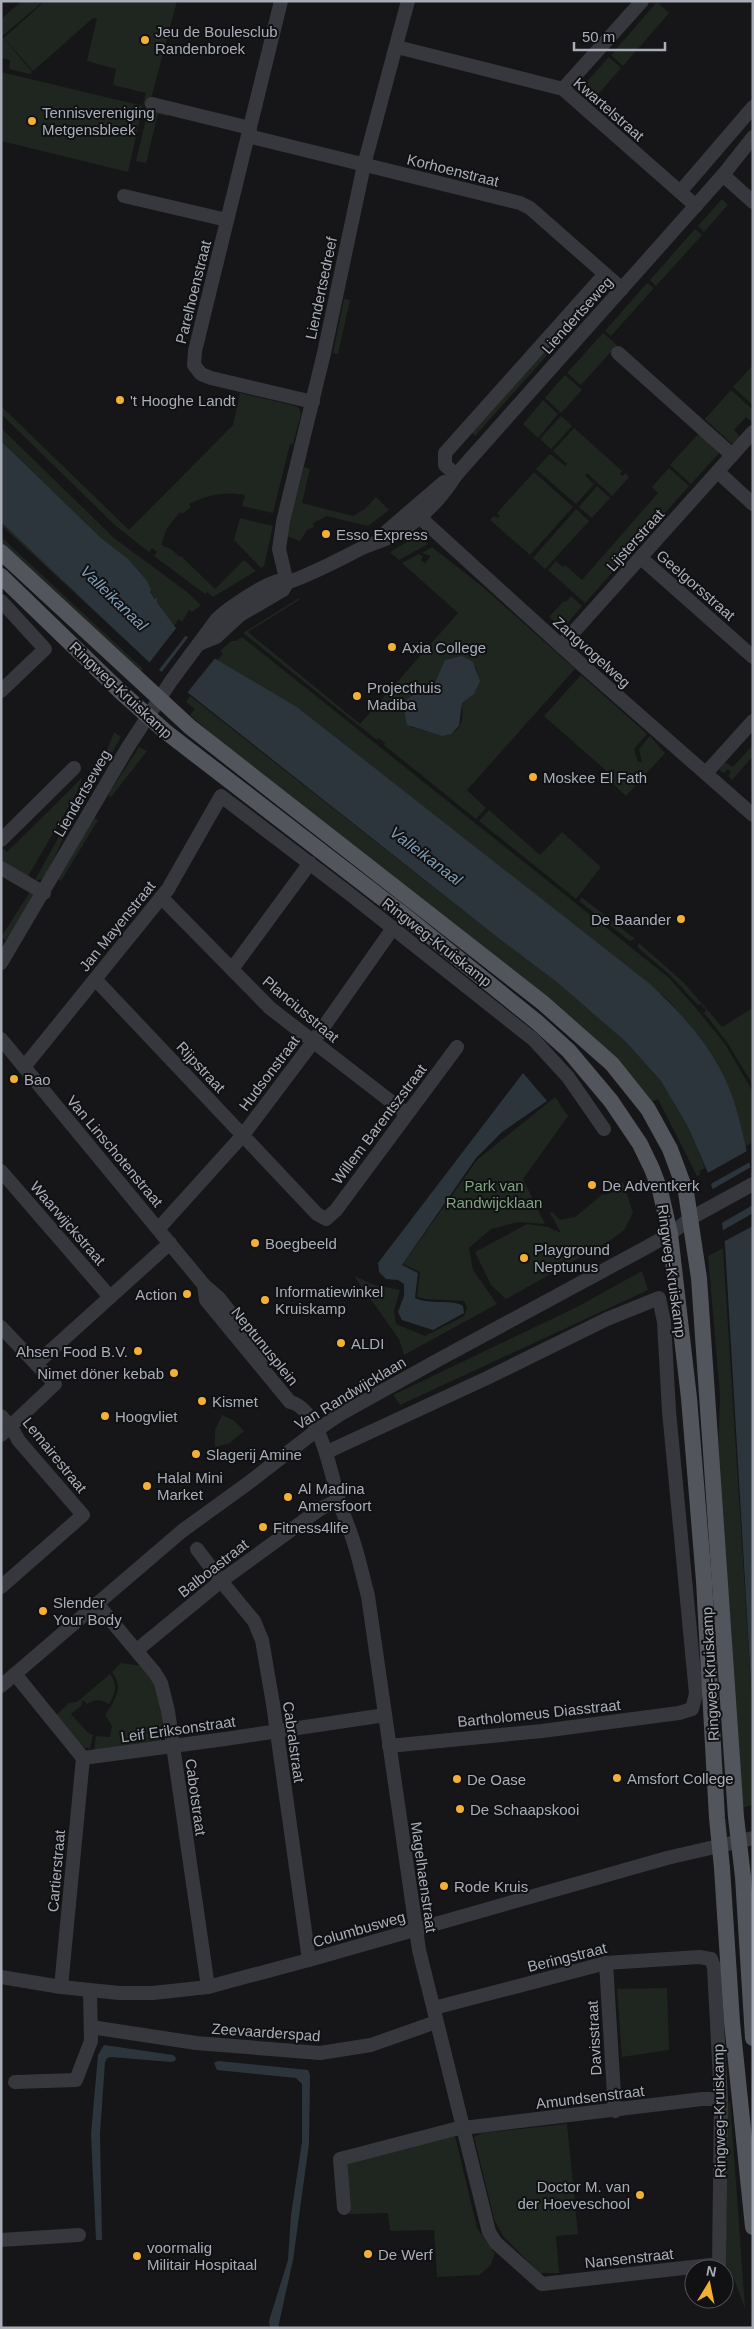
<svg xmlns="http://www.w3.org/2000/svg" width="754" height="2329" viewBox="0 0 754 2329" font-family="Arial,sans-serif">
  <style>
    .green { fill: #1e261f; fill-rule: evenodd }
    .water { fill: #2c353c }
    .pier { fill: #161618 }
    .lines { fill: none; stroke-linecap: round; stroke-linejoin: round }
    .minor { stroke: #37383d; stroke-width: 14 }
    .major { stroke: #53555c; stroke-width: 16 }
    .poi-dot { fill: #f2b134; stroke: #111113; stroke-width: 2 }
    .labels { text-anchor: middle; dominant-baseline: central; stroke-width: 4; stroke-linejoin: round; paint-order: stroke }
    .poi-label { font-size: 15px; fill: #a8adb8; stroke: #111113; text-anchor: start }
    .street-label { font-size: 15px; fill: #a8adb8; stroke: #111113 }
    .park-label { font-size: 15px; fill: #7fa381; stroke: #111113 }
    .water-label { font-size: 16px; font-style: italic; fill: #7f9bb3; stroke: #111113 }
  </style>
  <rect width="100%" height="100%" fill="#161618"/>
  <g class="green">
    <polygon points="22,1 44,1 2,36 32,72 30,74 9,69 10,60 1,58 1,19"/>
    <polygon points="45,1 177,1 149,106 169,112 168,116 158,114 146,163 136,161 149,107 143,105 146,93 113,85 116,69 87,61 97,18 93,18 33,71 4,38"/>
    <polygon points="657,2 669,13 623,66 611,55"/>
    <polygon points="609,57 621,68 593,100 580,89"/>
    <polygon points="1,72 143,106 128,172 1,141"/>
    <polygon points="722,199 728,205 704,232 698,226"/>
    <polygon points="695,229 702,235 656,286 650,280"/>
    <polygon points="647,283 654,288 611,336 605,331"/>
    <polygon points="603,285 607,288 475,436 471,432"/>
    <polygon points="344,299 350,300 338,354 333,353"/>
    <polygon points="603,333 617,345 581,385 567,373"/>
    <polygon points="753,365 753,405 733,387"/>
    <polygon points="565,375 582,390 561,413 545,398"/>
    <polygon points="731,390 753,410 753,423 746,417 734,430 740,437 733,445 705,419"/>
    <path d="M240,393L295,406L299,408L301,414L293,444H290L273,513L242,506L245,495C225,491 207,495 189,504L191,507L182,514L180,512L167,528L161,545L171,549L180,557L181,556L215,589L244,560L256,571L213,597L207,592L205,594L154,556L157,552L152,548L149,552L117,527L1,414V406L129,530L233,425Z"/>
    <polygon points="543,400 558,414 538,438 523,424"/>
    <polygon points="561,416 572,426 551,449 540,439"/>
    <polygon points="1,428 114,538 187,592 201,605 192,612 189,610 182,622 179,619 174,626 172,624 133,565 101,538 1,441"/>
    <polygon points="574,428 622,471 620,474 623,476 625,473 629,477 612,496 587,473 585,476 594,484 576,504 536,469 550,454 565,466 567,464 553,451"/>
    <polygon points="700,432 721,451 691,484 670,465"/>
    <polygon points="304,467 310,469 302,503 353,516 365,509 376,497 389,510 368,526 327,516 313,523 314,527 307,530 300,541 287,536"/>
    <polygon points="669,468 689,486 585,603 548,570 556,561 563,567 565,565 582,580 658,493 652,487"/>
    <polygon points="534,472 573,507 530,555 490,520 494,516 497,518 500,516 497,513"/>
    <polygon points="597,486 610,498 592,518 579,507"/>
    <polygon points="576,509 589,521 545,569 533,558"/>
    <polygon points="240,518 273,526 264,566 261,568 234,540"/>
    <polygon points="1,522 145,657 145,658 1,525"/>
    <polygon points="417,536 428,544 399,560 390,552"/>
    <polygon points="1,537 143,669 140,671 1,543"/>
    <path d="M432,547L484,588L575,669L467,790L486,808L476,819L384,745L385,743L379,738L377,740L243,633L299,598V600L248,632L360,724L458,613L402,563L419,554L423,557L421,560L425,563L431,556L422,553ZM452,658L476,667C482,688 476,689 462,703C462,708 463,714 462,719C457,745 428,731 411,727L406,716L409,697L414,693L432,690L446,660Z"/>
    <polygon points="571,596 582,606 566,625 560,626 549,617 564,601 566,602"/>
    <path d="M242,637L668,977L695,1007L725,1044L753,1092V1145L751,1143L745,1147C730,1081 713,1048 666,998L297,707L217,660L223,654L220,651L231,641H236Z"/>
    <polygon points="581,675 647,734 634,749 638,762 642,762 639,749 650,736 665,753 626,796 608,779 611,775 544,716"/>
    <polygon points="190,696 497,937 558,983 607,1024 625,1041 661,1081 688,1127 703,1163 705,1168 699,1171 701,1174 697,1176 658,1099 651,1102 216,738 190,715 195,709 186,702"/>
    <polygon points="114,732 121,737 62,841 44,879 35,880 108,748"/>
    <polygon points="753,745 753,756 732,780 728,776 731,772 728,769 724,773 719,770 724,762 733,767"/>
    <polygon points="139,747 147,751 111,797 108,795"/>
    <polygon points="82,778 82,779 77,792 27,878 1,864 1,847 7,852"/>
    <polygon points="489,810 540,855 562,832 601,867 576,899 479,821"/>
    <polygon points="94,818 98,820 61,881 58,879"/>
    <polygon points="30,892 33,893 32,897 8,942 1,937"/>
    <polygon points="582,897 584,899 635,939 630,941 579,901"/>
    <polygon points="639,943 684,983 722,1027 753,1008 753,1085 727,1042 704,1013 706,1010 700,1004 698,1005 670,975 637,947"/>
    <polygon points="555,1097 568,1116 523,1179 545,1224 518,1222 491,1229 469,1248 473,1270 497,1304 404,1355 399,1339 354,1276 374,1285 400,1290 394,1311 396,1324 425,1336 464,1316 467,1308 464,1301 425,1299 417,1297 420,1272 403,1264 477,1160"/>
    <polygon points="623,1182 633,1213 624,1230 611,1240 506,1299 491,1285 475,1252 527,1224 548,1227 561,1233 550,1213 552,1212 560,1220 575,1217 603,1194 604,1195 617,1191 614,1185"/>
    <polygon points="723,1248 753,1716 753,1805 741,1808 718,1457 720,1394 708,1256"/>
    <polygon points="642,1271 648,1290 400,1405 393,1395 577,1307"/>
    <polygon points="222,1415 233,1420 244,1431 230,1443 215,1447 215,1430"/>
    <path d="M121,1663L143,1666L158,1689L164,1736L161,1741L94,1750L96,1736L110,1737L112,1726L105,1715C115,1700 124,1688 112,1672Z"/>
    <path d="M110,1674C118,1685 116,1692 109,1704C100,1699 95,1699 87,1704L83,1700L81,1706L71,1714L87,1732L93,1735L90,1749L83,1747L56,1715L69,1703L77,1702Z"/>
    <polygon points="667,1988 669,2050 622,2057 617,1989"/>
    <polygon points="730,2100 745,2308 734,2279 726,2265 723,2113"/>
    <polygon points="567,2124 578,2234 556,2236 559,2273 540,2273 503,2236 494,2219 474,2137 482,2133"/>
    <polygon points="455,2136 477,2228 495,2254 490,2266 479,2275 437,2277 434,2230 390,2231 388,2213 349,2214 347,2163"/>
  </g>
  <g class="water">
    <path d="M1,441L101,538L128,559L147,581L151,590L150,592L155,599L157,598V602L175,627L214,658L297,707L650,984C687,1018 722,1058 736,1108C743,1131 747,1155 753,1178V1716L725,1245L722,1223L708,1173L688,1127L661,1081L625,1041L558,983L497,937L149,662L1,522Z"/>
    <path d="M462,656L473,662L480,681L474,694L462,703L459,726L451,734L442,736L407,725C401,695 407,696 432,690L445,660Z"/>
    <path d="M523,1073L547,1101L502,1132L476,1158L402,1265L418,1273L415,1298C429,1305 453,1299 463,1306L464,1313L433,1330L402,1320L398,1312L404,1296V1284L398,1280L386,1279L379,1272L378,1263Z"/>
    <polygon points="104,2045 173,2055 176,2058 175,2061 171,2062 111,2057 107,2058 105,2062 100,2134 102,2240 96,2240 91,2134 98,2055"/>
    <polygon points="218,2061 308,2070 310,2075 309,2144 293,2260 278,2328 270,2328 269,2321 288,2260 291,2215 302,2142 302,2084 296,2078 217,2070 214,2063"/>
  </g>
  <g class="pier">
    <polygon points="177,627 187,634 158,671 149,663"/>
    <polygon points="189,636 216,657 187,693 161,673"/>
    <polygon points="747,1151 750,1162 709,1185 706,1174"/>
    <polygon points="751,1167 753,1205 720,1224 711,1190"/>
    <polygon points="753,1213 753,1226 723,1242 720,1232"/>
  </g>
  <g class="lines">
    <g class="minor">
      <polyline points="281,1 195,351 194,365 201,374 211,378 313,402"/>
      <polyline points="397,47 563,89 696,206"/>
      <polyline points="563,89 642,1"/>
      <polyline points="152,104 250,128"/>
      <polyline points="248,136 520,203 530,208 622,289"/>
      <polyline points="723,175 753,202"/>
      <polyline points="680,192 753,107"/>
      <polyline points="124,196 227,220"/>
      <polyline points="618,353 732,455"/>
      <polyline points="718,472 753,504"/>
      <polyline points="456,475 445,465 445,453 605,274"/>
      <polyline points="414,509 425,522 581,664 753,815"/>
      <polyline points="387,531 444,482"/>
      <polyline points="641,558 753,657"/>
      <polyline points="287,583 279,549 283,522 324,353 364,165 408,1"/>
      <polyline points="1,601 45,649 1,691"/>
      <polyline points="199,644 216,637 240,615 283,590 287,583"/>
      <polyline points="561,646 753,432"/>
      <polyline points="706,773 753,721"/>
      <polyline points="1,840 74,768"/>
      <polyline points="1,868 44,893"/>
      <polyline points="161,897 270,1008 407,1114"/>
      <path d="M1,963L128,747L171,681L217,619C228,608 263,585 278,581C283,580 287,583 292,581C315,572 337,561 358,550C371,544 385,540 397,534C421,519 441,499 456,475L723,175L753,137"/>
      <polyline points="232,969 310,863"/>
      <polyline points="95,979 317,1214 326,1219 336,1210 457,1047"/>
      <polyline points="1,1039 204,1285 219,1298 264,1356"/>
      <polyline points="24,1067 168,889 221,796 351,895 534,1040 568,1077 604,1129"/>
      <polyline points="1,1171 110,1297"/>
      <polyline points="159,1228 243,1135 313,1042 393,928"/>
      <path d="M204,1285L206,1300L290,1402C321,1409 331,1475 339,1501C343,1514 349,1527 353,1540C359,1558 363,1577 368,1596L419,1950L489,2232L496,2243L542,2284L719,2264L721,2099L714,1967L711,1959L699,1957L606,1963L434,2008"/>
      <polyline points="1,1327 55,1384 1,1435"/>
      <polyline points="36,1364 170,1243"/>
      <polyline points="1,1416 11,1427 19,1441 83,1515 1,1587"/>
      <polyline points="327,1452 487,1378 607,1319 659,1298 664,1322 669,1411 696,1694 692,1709 679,1713 542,1731 389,1746"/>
      <polyline points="197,1549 221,1581 254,1621 262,1640 273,1704 309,1960"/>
      <polyline points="98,1605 155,1673 161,1683 168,1711 208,1987"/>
      <polyline points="137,1650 221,1581 320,1509 338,1500"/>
      <polyline points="15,1674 83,1758"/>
      <polyline points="1,1686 182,1531 247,1484 317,1430 339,1415 438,1360 647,1247 670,1234 691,1218 753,1184"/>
      <polyline points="83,1758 225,1739 385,1715"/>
      <polyline points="606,1963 615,2111"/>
      <polyline points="1,1977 61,1987 119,1993 153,1993 208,1987 316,1958 667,1858 753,1838"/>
      <polyline points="61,1987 83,1758"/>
      <polyline points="91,2027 196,2043 320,2053 371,2045 436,2022"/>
      <polyline points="15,2082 76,2080 91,2041 90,1991"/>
      <polyline points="344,2208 340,2159 455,2129 702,2099 721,2099"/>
      <polyline points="1,2240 79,2235"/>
    </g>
    <g class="major">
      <polyline points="1,552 190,727 543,1003 612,1064 648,1109 670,1149 686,1192 699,1278 736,1817 743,1877 753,2038"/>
      <polyline points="1,576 122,693 166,732 404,915 537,1022 569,1051 611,1101 640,1144 652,1169 660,1190 670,1234 689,1398 704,1581 717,1818 722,1868 732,2022 753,2227"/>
    </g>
  </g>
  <g class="poi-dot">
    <circle cx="145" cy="40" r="5"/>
    <circle cx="32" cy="121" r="5"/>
    <circle cx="120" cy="400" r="5"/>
    <circle cx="326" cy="534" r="5"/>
    <circle cx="392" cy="647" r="5"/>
    <circle cx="357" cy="696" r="5"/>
    <circle cx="533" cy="777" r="5"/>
    <circle cx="681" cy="919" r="5"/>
    <circle cx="14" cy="1079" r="5"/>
    <circle cx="592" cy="1185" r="5"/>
    <circle cx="255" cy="1243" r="5"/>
    <circle cx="524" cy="1258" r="5"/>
    <circle cx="187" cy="1294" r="5"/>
    <circle cx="265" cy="1300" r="5"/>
    <circle cx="341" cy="1343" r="5"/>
    <circle cx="138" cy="1351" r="5"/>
    <circle cx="174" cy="1373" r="5"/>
    <circle cx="202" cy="1401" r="5"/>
    <circle cx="105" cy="1416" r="5"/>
    <circle cx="196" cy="1454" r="5"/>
    <circle cx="147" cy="1486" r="5"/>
    <circle cx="288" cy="1497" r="5"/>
    <circle cx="263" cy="1527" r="5"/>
    <circle cx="43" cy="1611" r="5"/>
    <circle cx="617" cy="1778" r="5"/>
    <circle cx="457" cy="1779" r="5"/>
    <circle cx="460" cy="1809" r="5"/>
    <circle cx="444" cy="1886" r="5"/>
    <circle cx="640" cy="2195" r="5"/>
    <circle cx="368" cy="2254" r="5"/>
    <circle cx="137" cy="2256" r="5"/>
  </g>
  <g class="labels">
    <g class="poi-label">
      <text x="155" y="31">Jeu de Boulesclub<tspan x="155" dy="17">Randenbroek</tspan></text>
      <text x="42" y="112">Tennisvereniging<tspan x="42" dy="17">Metgensbleek</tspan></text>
      <text x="130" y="400">'t Hooghe Landt</text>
      <text x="336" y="534">Esso Express</text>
      <text x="402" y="647">Axia College</text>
      <text x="367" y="687">Projecthuis<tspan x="367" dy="17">Madiba</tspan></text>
      <text x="543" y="777">Moskee El Fath</text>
      <text x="671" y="919" text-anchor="end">De Baander</text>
      <text x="24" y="1079">Bao</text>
      <text x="602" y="1185">De Adventkerk</text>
      <text x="265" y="1243">Boegbeeld</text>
      <text x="534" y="1249">Playground<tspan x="534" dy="17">Neptunus</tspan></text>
      <text x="275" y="1291">Informatiewinkel<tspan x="275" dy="17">Kruiskamp</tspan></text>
      <text x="177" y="1294" text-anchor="end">Action</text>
      <text x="351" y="1343">ALDI</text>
      <text x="128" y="1351" text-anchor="end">Ahsen Food B.V.</text>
      <text x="164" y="1373" text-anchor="end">Nimet döner kebab</text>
      <text x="212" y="1401">Kismet</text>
      <text x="115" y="1416">Hoogvliet</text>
      <text x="206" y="1454">Slagerij Amine</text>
      <text x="157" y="1477">Halal Mini<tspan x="157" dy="17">Market</tspan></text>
      <text x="298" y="1488">Al Madina<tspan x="298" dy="17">Amersfoort</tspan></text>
      <text x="273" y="1527">Fitness4life</text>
      <text x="53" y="1602">Slender<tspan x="53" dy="17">Your Body</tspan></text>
      <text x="627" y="1778">Amsfort College</text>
      <text x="467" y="1779">De Oase</text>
      <text x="470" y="1809">De Schaapskooi</text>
      <text x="454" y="1886">Rode Kruis</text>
      <text x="630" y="2186" text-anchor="end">Doctor M. van<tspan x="630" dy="17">der Hoeveschool</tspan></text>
      <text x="147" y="2247">voormalig<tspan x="147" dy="17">Militair Hospitaal</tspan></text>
      <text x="378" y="2254">De Werf</text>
    </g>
    <g class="street-label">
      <text transform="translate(609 109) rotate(41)">Kwartelstraat</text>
      <text transform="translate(453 170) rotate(14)">Korhoenstraat</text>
      <text transform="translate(321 288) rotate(-78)">Liendertsedreef</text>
      <text transform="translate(193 292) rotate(-76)">Parelhoenstraat</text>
      <text transform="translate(577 315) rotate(-48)">Liendertseweg</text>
      <text transform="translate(635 540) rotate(-48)">Lijsterstraat</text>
      <text transform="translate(696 585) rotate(41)">Geelgorsstraat</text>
      <text transform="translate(592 652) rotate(42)">Zangvogelweg</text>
      <text transform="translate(121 690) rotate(43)">Ringweg-Kruiskamp</text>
      <text transform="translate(82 793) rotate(-60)">Liendertseweg</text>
      <text transform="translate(117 926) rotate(-51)">Jan Mayenstraat</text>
      <text transform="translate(437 942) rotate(38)">Ringweg-Kruiskamp</text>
      <text transform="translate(301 1009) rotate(40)">Planciusstraat</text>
      <text transform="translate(201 1067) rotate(47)">Rijpstraat</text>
      <text transform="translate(269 1073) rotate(-53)">Hudsonstraat</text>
      <text transform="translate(379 1124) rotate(-53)">Willem Barentszstraat</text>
      <text transform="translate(115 1151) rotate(50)">Van Linschotenstraat</text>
      <text transform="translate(68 1223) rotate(49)">Waarwijckstraat</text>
      <text transform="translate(672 1271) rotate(82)">Ringweg-Kruiskamp</text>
      <text transform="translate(265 1346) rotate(51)">Neptunusplein</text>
      <text transform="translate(350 1393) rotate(-31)">Van Randwijcklaan</text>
      <text transform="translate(55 1455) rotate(51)">Lemairestraat</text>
      <text transform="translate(213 1568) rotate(-38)">Balboastraat</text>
      <text transform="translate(710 1674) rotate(-93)">Ringweg-Kruiskamp</text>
      <text transform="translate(539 1713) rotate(-6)">Bartholomeus Diasstraat</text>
      <text transform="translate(178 1729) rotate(-8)">Leif Eriksonstraat</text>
      <text transform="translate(294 1742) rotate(82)">Cabralstraat</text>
      <text transform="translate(196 1797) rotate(82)">Cabotstraat</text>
      <text transform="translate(56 1871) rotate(-85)">Cartierstraat</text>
      <text transform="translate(424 1877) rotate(82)">Magelhaenstraat</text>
      <text transform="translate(359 1929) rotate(-16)">Columbusweg</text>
      <text transform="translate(567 1957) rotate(-14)">Beringstraat</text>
      <text transform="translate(266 2032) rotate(4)">Zeevaarderspad</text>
      <text transform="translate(594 2038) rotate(-93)">Davisstraat</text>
      <text transform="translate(590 2097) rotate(-7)">Amundsenstraat</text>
      <text transform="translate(719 2111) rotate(-91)">Ringweg-Kruiskamp</text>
      <text transform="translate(629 2258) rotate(-6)">Nansenstraat</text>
    </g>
    <g class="park-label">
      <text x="494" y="1185">Park van<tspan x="494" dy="17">Randwijcklaan</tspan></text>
    </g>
    <g class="water-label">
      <text transform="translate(114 598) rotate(44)">Valleikanaal</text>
      <text transform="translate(426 856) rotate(37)">Valleikanaal</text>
    </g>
  </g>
  <rect width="754" height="2329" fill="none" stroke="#a8adb8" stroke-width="5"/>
  <g transform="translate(709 2284) rotate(10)"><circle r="24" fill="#111113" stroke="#4d4f55"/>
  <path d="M0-4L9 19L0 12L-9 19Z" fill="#f2b134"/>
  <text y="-8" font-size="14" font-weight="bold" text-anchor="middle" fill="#a8adb8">N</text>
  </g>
  <path d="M574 42v8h91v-8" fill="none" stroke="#a8adb8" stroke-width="2.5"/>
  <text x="582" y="42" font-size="15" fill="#a8adb8" stroke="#111113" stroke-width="4" paint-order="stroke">50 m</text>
</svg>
